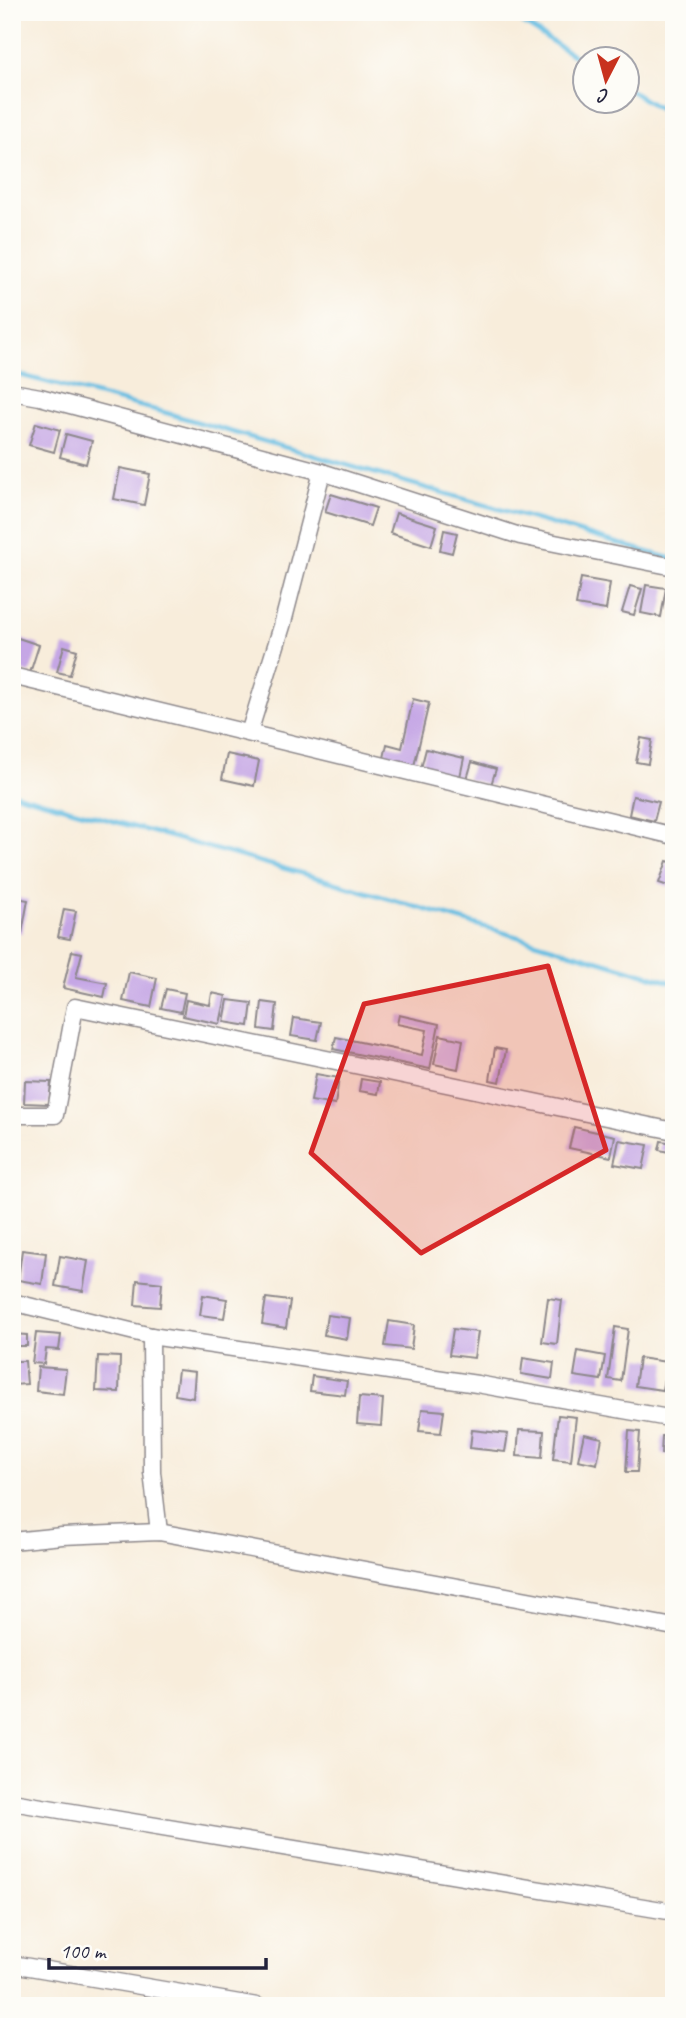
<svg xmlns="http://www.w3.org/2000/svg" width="686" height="2018" viewBox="0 0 686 2018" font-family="Caveat,sans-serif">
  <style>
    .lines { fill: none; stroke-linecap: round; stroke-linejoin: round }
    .stream { stroke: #65bde2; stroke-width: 4.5 }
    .building { fill: #c5a6e5 }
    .minor-casing { stroke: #8d888b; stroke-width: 19 }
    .minor { stroke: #fff; stroke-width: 16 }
    .marked { fill: #d62828; fill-opacity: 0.2; stroke: #d62828; stroke-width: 5; stroke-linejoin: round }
  </style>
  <rect width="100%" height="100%" fill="#fdfcf7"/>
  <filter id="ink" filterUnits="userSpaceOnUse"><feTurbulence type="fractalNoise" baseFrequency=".0143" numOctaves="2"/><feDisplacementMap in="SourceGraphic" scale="14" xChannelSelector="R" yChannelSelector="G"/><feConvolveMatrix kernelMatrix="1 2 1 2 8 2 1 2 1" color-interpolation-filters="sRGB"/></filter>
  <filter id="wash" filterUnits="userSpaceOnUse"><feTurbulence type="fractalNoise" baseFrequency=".00686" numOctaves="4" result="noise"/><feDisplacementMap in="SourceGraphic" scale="28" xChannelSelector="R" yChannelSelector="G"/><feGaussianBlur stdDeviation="1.57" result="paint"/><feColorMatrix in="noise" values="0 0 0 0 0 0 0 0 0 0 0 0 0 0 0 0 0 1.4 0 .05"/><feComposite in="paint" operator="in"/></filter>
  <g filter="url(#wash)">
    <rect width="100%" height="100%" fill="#f8eddb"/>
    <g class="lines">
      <g class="stream">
        <polyline points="506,12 584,62"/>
        <polyline points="626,88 674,118"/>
        <polyline points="12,373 163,412 672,559"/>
        <polyline points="12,793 329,881 674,983"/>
      </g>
    </g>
    <g id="blocks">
      <g class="building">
        <polygon points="36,423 60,430 54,452 29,445"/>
        <polygon points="66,434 92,441 86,464 60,457"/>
        <polygon points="120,468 150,474 144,505 114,499"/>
        <polygon points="331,494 376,508 370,526 325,512"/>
        <polygon points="396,513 437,526 431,546 390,533"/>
        <polygon points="444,530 457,533 452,553 440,550"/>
        <polygon points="581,578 610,583 606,610 576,605"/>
        <polygon points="646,585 666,588 661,617 641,613"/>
        <polygon points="630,586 642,589 634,615 622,612"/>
        <polygon points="12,636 39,645 30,673 12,668"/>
        <polygon points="64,646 77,650 70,675 57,672"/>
        <polygon points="413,699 429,703 414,766 384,758 387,744 402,748"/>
        <polygon points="641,738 652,740 648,764 636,762"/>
        <polygon points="426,749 464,758 460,777 421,768"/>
        <polygon points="227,754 259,761 254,786 222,779"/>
        <polygon points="472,762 496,769 491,785 467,779"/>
        <polygon points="633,796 659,802 654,821 629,815"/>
        <polygon points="667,861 674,863 674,888 659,883"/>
        <polygon points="17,898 28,900 22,933 12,931"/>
        <polygon points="64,909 76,911 70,939 58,937"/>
        <polygon points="72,951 82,953 76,977 107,983 104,997 63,988"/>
        <polygon points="129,972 157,978 151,1007 123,1001"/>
        <polygon points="166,989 185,993 181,1012 161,1008"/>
        <polygon points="212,993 226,996 220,1024 183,1016 186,1000 210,1005"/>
        <polygon points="228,1000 252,1003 249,1026 224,1022"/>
        <polygon points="262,1002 277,1004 274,1031 259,1029"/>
        <polygon points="399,1015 439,1024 430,1069 333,1049 336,1037 422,1055 427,1030 397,1024"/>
        <polygon points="294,1018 321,1022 317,1040 291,1036"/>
        <polygon points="440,1035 463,1040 458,1069 434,1064"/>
        <polygon points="495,1048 506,1050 500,1082 490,1080"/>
        <polygon points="316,1074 339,1078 335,1105 311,1101"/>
        <polygon points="361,1079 380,1082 378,1094 359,1091"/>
        <polygon points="25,1081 51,1082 49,1104 24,1103"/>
        <polygon points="574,1127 615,1136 611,1157 569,1148"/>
        <polygon points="619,1140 648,1145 643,1169 614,1164"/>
        <polygon points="661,1141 674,1143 674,1153 659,1150"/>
        <polygon points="22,1250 46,1253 42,1284 18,1280"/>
        <polygon points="60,1256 88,1261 83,1291 55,1286"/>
        <polygon points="137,1280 162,1283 160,1307 135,1305"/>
        <polygon points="203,1295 227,1299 224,1318 200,1315"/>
        <polygon points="266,1298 290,1301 286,1328 262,1324"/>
        <polygon points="548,1298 562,1300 557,1344 542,1342"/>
        <polygon points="327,1315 350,1318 347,1339 324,1335"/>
        <polygon points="389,1321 414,1325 411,1349 385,1346"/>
        <polygon points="615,1327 628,1329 621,1381 608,1379"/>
        <polygon points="453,1329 478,1332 474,1358 449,1355"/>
        <polygon points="36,1333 61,1335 59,1350 46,1349 44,1364 32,1363"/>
        <polygon points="12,1334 27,1335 27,1346 12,1346"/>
        <polygon points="578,1351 605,1356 601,1380 574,1376"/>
        <polygon points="98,1356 120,1357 119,1392 96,1391"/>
        <polygon points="523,1358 554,1363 552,1379 521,1374"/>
        <polygon points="639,1358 667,1362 662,1390 635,1386"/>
        <polygon points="12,1361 25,1361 27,1384 12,1385"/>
        <polygon points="38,1367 66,1369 63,1394 36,1391"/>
        <polygon points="178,1370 195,1372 193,1398 175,1395"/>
        <polygon points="312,1376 347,1381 345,1395 310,1391"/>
        <polygon points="359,1397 383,1399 381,1426 357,1424"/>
        <polygon points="422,1409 444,1411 441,1433 419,1431"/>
        <polygon points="558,1415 576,1417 571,1461 553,1459"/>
        <polygon points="472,1430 508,1434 505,1452 470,1448"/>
        <polygon points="519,1430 544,1431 542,1458 517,1456"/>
        <polygon points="629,1431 640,1432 637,1472 626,1472"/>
        <polygon points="584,1434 602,1438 597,1464 578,1460"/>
        <polygon points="662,1436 674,1437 674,1455 661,1454"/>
      </g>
    </g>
  </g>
  <g filter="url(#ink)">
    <use href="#blocks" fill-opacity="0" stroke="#8d888b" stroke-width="2"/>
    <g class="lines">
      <g class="minor-casing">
        <g id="minor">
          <polyline points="12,392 40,397 322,472 520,536 674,567"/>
          <polyline points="12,676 674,836"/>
          <polyline points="249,733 282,626 322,472"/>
          <polyline points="12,1115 55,1115 75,1007 674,1131"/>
          <polyline points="12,1302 151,1336 477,1384 674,1419"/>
          <polyline points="151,1336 152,1472 159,1532"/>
          <polyline points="12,1541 62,1536 159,1532 674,1627"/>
          <polyline points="12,1802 674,1912"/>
          <polyline points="12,1964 257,2006"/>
        </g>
      </g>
      <use href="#minor" class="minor"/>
    </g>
  </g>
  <path class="marked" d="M548,966L606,1150L421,1253L311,1153L364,1004Z"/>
  <rect width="686" height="2018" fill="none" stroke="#fdfcf7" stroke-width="42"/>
  <g transform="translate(606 80) rotate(186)"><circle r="33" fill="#fdfcf7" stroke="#a5a5ac" stroke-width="2"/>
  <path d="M0-5L12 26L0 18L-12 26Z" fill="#c8321e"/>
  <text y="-10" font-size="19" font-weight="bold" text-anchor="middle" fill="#22223b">С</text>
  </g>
  <path d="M49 1958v10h217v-10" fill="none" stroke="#22223b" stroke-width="3.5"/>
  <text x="60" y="1958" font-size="21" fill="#22223b" stroke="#fdfcf7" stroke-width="5" paint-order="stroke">100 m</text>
</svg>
